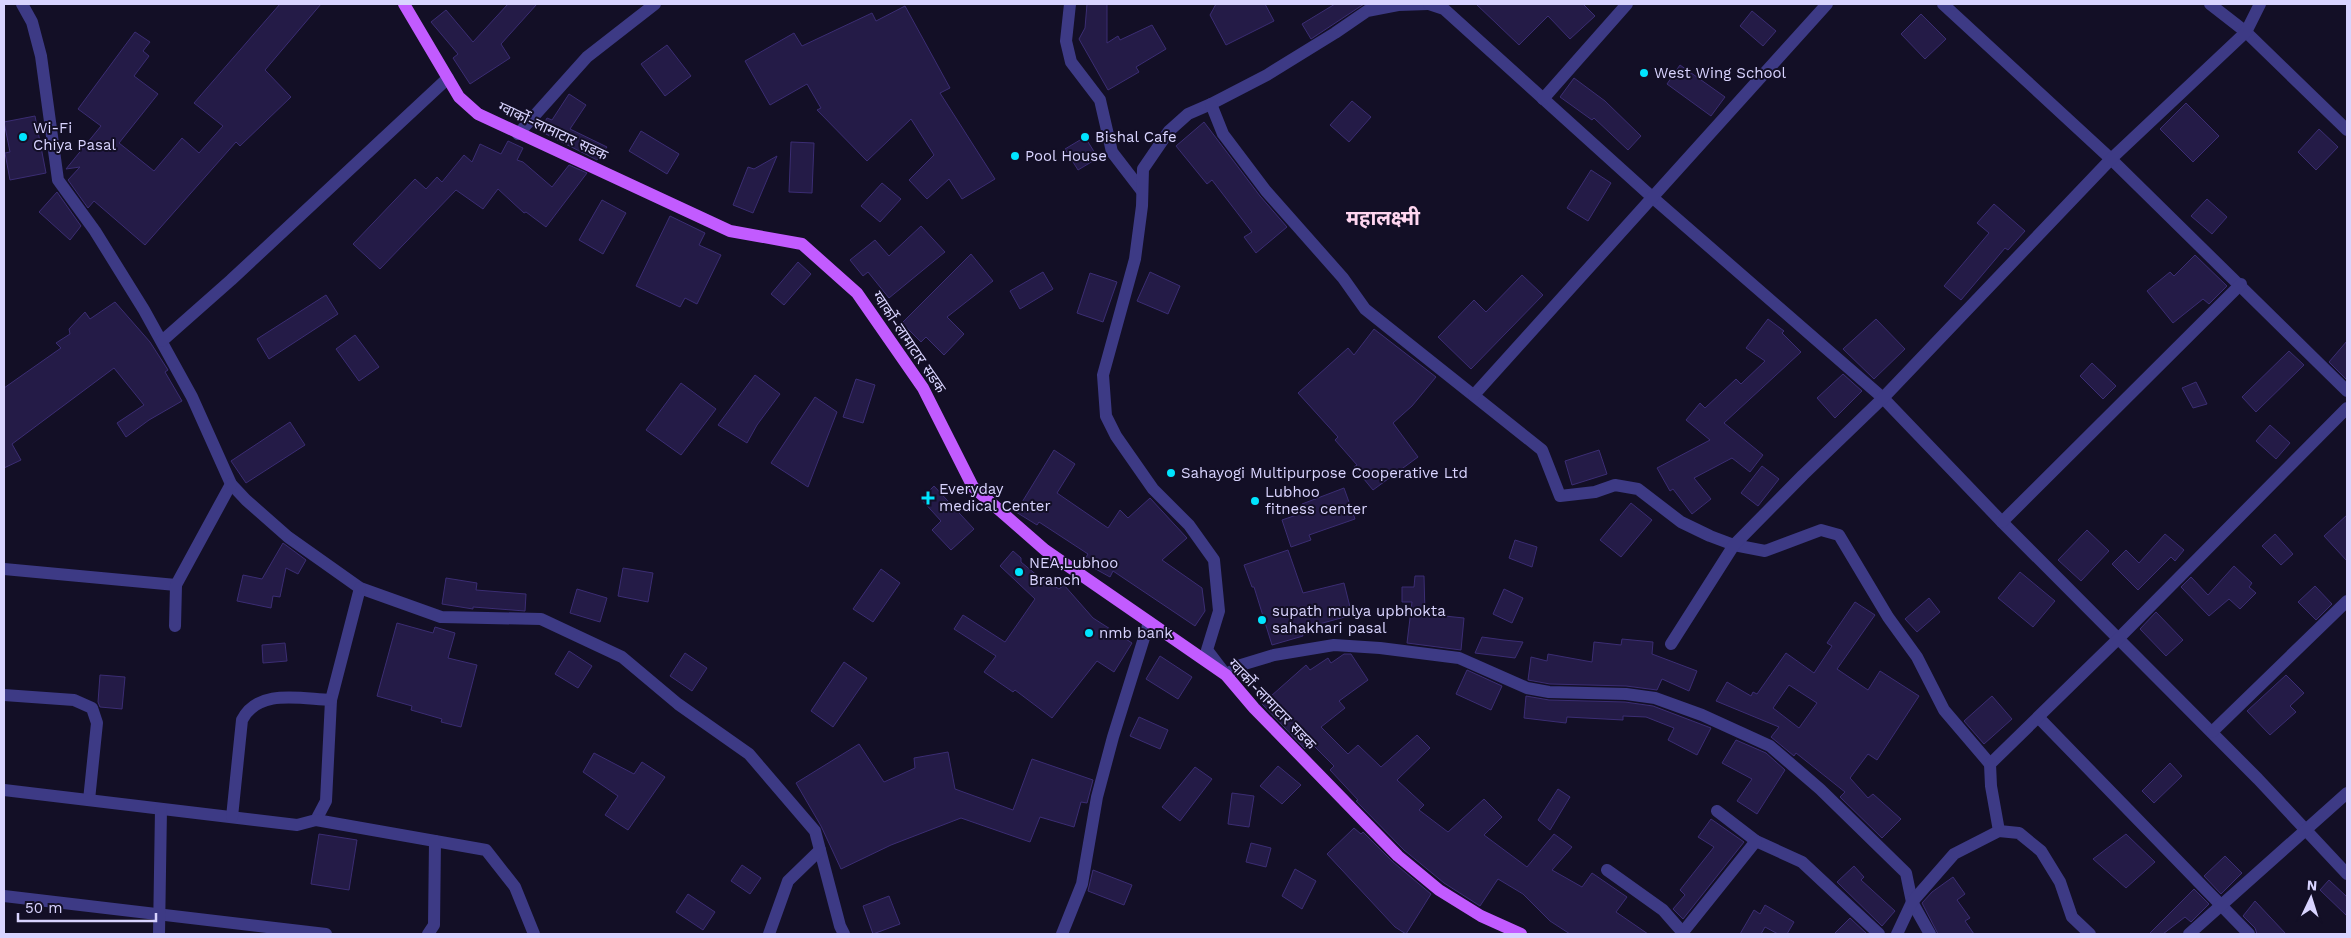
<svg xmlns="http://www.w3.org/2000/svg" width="2351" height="938" viewBox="0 0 2351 938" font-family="'Work Sans','Noto Sans Devanagari',sans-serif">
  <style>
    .building { fill: #241b47; stroke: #3b2d73; fill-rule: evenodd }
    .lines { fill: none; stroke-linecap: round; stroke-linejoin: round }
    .minor { stroke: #3d3a85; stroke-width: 12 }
    .major { stroke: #c25bff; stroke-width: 12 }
    .poi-dot { fill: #00e5ff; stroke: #130f26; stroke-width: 2 }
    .labels { text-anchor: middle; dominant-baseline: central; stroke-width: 4; stroke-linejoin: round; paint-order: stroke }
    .poi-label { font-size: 15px; fill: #d9d4ff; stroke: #130f26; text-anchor: start }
    .street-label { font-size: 15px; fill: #d9d4ff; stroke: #130f26 }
    .district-label { font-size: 20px; font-weight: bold; fill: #ffd6f0; stroke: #130f26 }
  </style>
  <rect width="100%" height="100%" fill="#130f26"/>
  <g class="building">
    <polygon points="280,4 321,4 265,70 291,97 240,146 236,142 145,245 94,201 88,208 68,180 80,167 66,169 101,126 78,109 135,32 150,42 143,51 149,56 134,76 158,94 119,143 154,171 182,138 199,153 223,126 194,103"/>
    <polygon points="508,4 537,4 501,44 510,58 470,84 453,58 458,54 431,22 446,10 473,42"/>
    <polygon points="1087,4 1107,4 1107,43 1118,36 1120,40 1152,25 1166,49 1136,67 1139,72 1108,90 1079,39 1085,28"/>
    <polygon points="1216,4 1265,4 1274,21 1226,45 1210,15"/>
    <polygon points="1335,4 1364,4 1311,39 1302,24"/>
    <polygon points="1476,4 1583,4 1595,16 1570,39 1548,16 1519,45"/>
    <polygon points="905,6 950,88 940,93 995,179 962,199 949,179 927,199 909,180 934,155 911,119 867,161 817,110 821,108 807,84 770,105 745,61 794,33 802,46 872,13 876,21"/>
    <polygon points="1752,11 1776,31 1763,46 1740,26"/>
    <polygon points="1921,14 1946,39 1925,59 1901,34"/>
    <polygon points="667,45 691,76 665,96 641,64"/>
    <polygon points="1680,65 1725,97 1711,116 1667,84"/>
    <polygon points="1574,78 1605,101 1641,136 1628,150 1594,118 1592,120 1560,97"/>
    <polygon points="569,94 586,105 570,129 607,147 597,160 540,131 547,118 552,120"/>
    <polygon points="1352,101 1371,117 1349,142 1330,125"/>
    <polygon points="2186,103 2219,136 2193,162 2160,129"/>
    <polygon points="35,116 46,173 10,180 5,153 10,152 4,122"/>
    <polygon points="1204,122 1260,196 1287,227 1256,253 1244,237 1252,232 1212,180 1207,184 1176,146"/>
    <polygon points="2319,129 2338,147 2316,170 2298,152"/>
    <polygon points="641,131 679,154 667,174 629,151"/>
    <polygon points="1085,137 1098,158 1078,170 1065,149"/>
    <polygon points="508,141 523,148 517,160 523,162 552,187 569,165 587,173 546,227 526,212 524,213 498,189 483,209 456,190 380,269 353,244 415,179 426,189 437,177 442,182 464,155 472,162 480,144 501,154"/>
    <polygon points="791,142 814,143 812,193 789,192"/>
    <polygon points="777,156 753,213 733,205 748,167 754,169"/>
    <polygon points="1591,170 1611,183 1588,221 1567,208"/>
    <polygon points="882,183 901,199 880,222 861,206"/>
    <polygon points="57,192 81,226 70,240 39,212"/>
    <polygon points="2207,199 2227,217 2212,234 2191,216"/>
    <polygon points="602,200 626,213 603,254 579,240"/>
    <polygon points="1994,204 2025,231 2008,250 2005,248 1961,300 1944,286 1989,233 1977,223"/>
    <polygon points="670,216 705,233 699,245 721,255 697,304 685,298 680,307 636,286"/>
    <polygon points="921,226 945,252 889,298 868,272 863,276 850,260 875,240 889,256"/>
    <polygon points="971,254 993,281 947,317 964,334 944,355 926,337 921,342 902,323"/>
    <polygon points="2195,255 2227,286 2209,304 2203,299 2173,323 2147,291 2170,272 2174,276"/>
    <polygon points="798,262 811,274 784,305 771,294"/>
    <polygon points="1043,272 1053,289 1020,309 1010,291"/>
    <polygon points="1150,272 1180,286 1168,314 1137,301"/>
    <polygon points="1090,273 1117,282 1103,322 1077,313"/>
    <polygon points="1522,275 1543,295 1471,369 1438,337 1474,300 1486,312"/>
    <polygon points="326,295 338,314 269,359 257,339"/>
    <polygon points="115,302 150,342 168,370 165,372 182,401 149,420 126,437 117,423 144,405 114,368 12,444 21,460 4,468 4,388 61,348 56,343 70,334 69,329 85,312 90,319"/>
    <polygon points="1768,319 1784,331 1782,333 1801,352 1724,423 1763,455 1750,472 1732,458 1694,478 1711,499 1692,514 1673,489 1670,491 1657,468 1710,440 1686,420 1700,403 1705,408 1736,379 1741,384 1765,361 1746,348"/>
    <polygon points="1876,319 1905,349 1874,379 1843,349"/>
    <polygon points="1374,329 1436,377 1412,406 1393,423 1418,457 1373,490 1354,467 1357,465 1335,440 1338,437 1298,393 1348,348 1354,355"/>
    <polygon points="355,335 379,367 359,381 336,349"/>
    <polygon points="2347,341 2347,380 2329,362"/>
    <polygon points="2289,351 2304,365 2256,412 2242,397"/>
    <polygon points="2092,363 2116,386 2103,399 2080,376"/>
    <polygon points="1843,374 1862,391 1835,418 1817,398"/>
    <polygon points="755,375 780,394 757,425 747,443 718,425"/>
    <polygon points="856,379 875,385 863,423 843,417"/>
    <polygon points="2196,382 2207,404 2193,408 2182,388"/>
    <polygon points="681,383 716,409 681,455 646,430"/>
    <polygon points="815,397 837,412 808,487 771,463"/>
    <polygon points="290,422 305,445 246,483 231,461"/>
    <polygon points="2270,425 2290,443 2276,459 2256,441"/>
    <polygon points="1054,450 1075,464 1057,493 1108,528 1120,510 1128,518 1150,498 1187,538 1162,560 1202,588 1205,611 1195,626 1113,571 1110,577 1083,562 1088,554 1039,522 1037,525 1016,512"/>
    <polygon points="1599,450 1607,474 1572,485 1565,461"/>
    <polygon points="1762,466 1779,479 1758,506 1741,493"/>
    <polygon points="934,486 974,529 951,550 932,530 941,521 921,499"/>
    <polygon points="1344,488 1355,519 1309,535 1311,540 1291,547 1282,520 1305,512 1302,504"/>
    <polygon points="1631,503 1652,520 1621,557 1600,540"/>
    <polygon points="2347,515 2347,561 2324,536"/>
    <polygon points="2087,530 2109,551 2081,581 2058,560"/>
    <polygon points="2165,534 2184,550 2175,561 2171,557 2138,590 2112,564 2126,550 2139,563"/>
    <polygon points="2275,534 2293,554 2281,565 2262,546"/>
    <polygon points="1515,540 1537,547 1532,567 1509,558"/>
    <polygon points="283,543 306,560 298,574 286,568 280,597 273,596 271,608 237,601 243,575 262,579"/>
    <polygon points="1288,550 1303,593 1344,583 1352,615 1301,629 1303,636 1272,645 1254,587 1252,587 1244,565"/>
    <polygon points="1013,551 1021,558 1021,562 1039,577 1059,589 1064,585 1093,618 1132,643 1114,672 1097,661 1052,718 1015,690 1013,692 984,672 996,656 954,629 963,615 1005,642 1035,599 1000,566"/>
    <polygon points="2234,566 2252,583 2249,587 2256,593 2240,609 2229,599 2209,616 2181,587 2191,577 2208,595"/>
    <polygon points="623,568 653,573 648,602 618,596"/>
    <polygon points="881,569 900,583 873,622 853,609"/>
    <polygon points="2020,572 2055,601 2033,627 1998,598"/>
    <polygon points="1415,576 1424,576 1425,614 1464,618 1461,650 1407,643 1412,602 1402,602 1402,587 1414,587"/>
    <polygon points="446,578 477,583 476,590 526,594 525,611 473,607 473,609 442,604"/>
    <polygon points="2315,586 2332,604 2316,620 2298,602"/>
    <polygon points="577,589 607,598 600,622 570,613"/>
    <polygon points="1504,589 1523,598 1512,623 1493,614"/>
    <polygon points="1929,598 1940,612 1917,632 1905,619"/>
    <path d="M1855,602L1875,615L1837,669L1868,690L1880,671L1919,696L1877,760L1868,754L1850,778L1868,798L1873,794L1901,819L1882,838L1840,797L1845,792L1796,753L1794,756L1771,737L1779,727L1716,701L1727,682L1751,696L1753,692L1757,694L1786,653L1814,673L1832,646L1827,643ZM1789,685L1817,703L1799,728L1773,708Z"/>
    <polygon points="2156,612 2183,640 2166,656 2140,629"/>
    <polygon points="397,623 433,633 435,627 455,633 448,658 477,665 461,727 441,722 442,719 411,710 412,706 377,696"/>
    <polygon points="1482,637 1504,640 1523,642 1515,658 1475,653"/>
    <polygon points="1622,639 1653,642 1652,654 1697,671 1689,691 1662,679 1657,690 1626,686 1550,684 1528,680 1531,657 1547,661 1548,654 1592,662 1594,642 1621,645"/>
    <polygon points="285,643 287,661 263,663 262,645"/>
    <polygon points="569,651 592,666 578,688 555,674"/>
    <polygon points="685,653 707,668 692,691 670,676"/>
    <polygon points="1344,654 1351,654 1368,680 1339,701 1345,708 1321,727 1348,754 1358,745 1381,767 1417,735 1430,748 1397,780 1424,805 1419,810 1448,832 1484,799 1502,817 1484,835 1527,867 1554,834 1572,847 1552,870 1582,887 1592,873 1627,897 1616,912 1648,934 1570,934 1550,921 1523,894 1498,879 1480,906 1444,883 1404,850 1356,801 1358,800 1330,770 1334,766 1311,743 1305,749 1262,704 1306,665 1310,670 1328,658 1331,663"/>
    <polygon points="1160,656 1192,677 1178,699 1146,679"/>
    <polygon points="844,662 867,678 833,727 811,711"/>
    <polygon points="1467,670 1502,686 1491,710 1456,694"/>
    <polygon points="100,675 125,677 122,709 100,707 98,702"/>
    <polygon points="2286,675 2304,693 2290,706 2296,712 2270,735 2247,711"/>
    <polygon points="1526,696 1549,700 1625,702 1653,706 1711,728 1697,755 1668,740 1674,728 1646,717 1623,716 1623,720 1567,717 1566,723 1524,718"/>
    <polygon points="1992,696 2012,719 1984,744 1964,721"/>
    <polygon points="1139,717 1168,730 1160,749 1130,736"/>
    <polygon points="1736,740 1766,753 1785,770 1757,814 1737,801 1752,779 1722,763"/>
    <polygon points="859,744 884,782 915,768 914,758 948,752 955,789 1013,810 1032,759 1093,780 1087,803 1081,802 1074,827 1040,817 1030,842 961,818 891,845 841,869 821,826 796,783"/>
    <polygon points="594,753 634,774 642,762 665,777 628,830 605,815 618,796 583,772"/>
    <polygon points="2170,763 2182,776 2154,803 2142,791"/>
    <polygon points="1278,766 1301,785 1282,804 1260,786"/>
    <polygon points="1195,767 1212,779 1180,821 1162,807"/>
    <polygon points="1558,789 1570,797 1550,830 1538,820"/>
    <polygon points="1232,793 1254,796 1249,827 1228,824"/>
    <polygon points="1711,819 1744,842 1683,919 1673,909 1685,895 1680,890 1714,847 1698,837"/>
    <polygon points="1354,828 1361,834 1363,832 1393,862 1431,894 1406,934 1395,927 1327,854"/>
    <polygon points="319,834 357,840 349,890 311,884"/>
    <polygon points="2126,834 2155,862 2126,888 2093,859"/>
    <polygon points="1251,843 1271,848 1266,867 1246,862"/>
    <polygon points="2225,856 2242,873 2221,894 2204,876"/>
    <polygon points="742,865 761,878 750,894 731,881"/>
    <polygon points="1854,866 1864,877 1861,880 1895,911 1882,926 1837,882"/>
    <polygon points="1295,869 1316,881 1302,909 1282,896"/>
    <polygon points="1093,870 1132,885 1124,905 1088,891"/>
    <polygon points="1953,877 1965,894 1957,900 1970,918 1965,921 1974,934 1938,934 1922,903 1932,892"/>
    <polygon points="2329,880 2347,897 2347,916 2320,890"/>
    <polygon points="2194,889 2209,904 2191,922 2185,917 2163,934 2149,934"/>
    <polygon points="688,894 715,912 703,930 676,912"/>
    <polygon points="889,896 900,924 873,934 863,906"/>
    <polygon points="2255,901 2286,934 2257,934 2255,928 2243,916"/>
    <polygon points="1765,905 1794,922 1787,934 1778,934 1765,927 1761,934 1740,934 1754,910 1760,914"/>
    <polygon points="1850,918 1867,934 1834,934"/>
  </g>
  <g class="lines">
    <g class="minor">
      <polyline points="22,4 32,22 41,56 58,180 95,231 144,310 192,397 231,484 246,500 288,537 360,588 441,617 541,619 622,657 678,704 749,754 815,831 840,926 844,934"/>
      <polyline points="1070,4 1066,41 1071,62 1100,100 1112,152 1142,191"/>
      <polyline points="1428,4 1398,5 1367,11 1335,33 1267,75 1211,104 1188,114 1169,131 1143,169 1142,206 1135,259 1103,375 1106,416 1116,436 1153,489 1189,525 1214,560 1219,611 1207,650 1226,675 1241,665 1274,655 1334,645 1380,648 1459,658 1527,688 1549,692 1626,694 1655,698 1702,715 1770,746 1820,789 1906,873 1912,902 1930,934"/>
      <polyline points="1429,4 1444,9 1652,197 1883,398 2002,522 2258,779 2347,874"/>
      <polyline points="1943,4 2111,159 2347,391"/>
      <polyline points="2210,4 2246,32 2347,130"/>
      <polyline points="1543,99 1627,4"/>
      <polyline points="1211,104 1223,134 1266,191 1343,278 1365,309 1542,450 1560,496 1595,492 1615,485 1638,489 1681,522 1710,536 1734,545 1765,551 1821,530 1839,535 1888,617 1917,657 1944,710 1990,764"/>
      <polyline points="518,134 587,57 655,4"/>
      <polyline points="162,341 231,280 448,78"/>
      <polyline points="1474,395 1827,4"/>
      <polyline points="2002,522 2241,284"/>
      <polyline points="4,569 176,585"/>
      <polyline points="175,626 176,585 231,484"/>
      <polyline points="1671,644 1734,545 1803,475 1883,398 2111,159 2246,32 2260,4"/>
      <polyline points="4,695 74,700 92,708 97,723 89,800"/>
      <polyline points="2039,718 2249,934"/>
      <polyline points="2212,732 2347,601"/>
      <polyline points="4,790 297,825 316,820 326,801 331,700 360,588"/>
      <polyline points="1717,811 1756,841 1802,862 1879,934"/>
      <path d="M232,817L242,720C258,688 301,699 331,700"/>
      <polyline points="316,820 486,850 515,887 534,934"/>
      <polyline points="1999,831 1991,786 1990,764 2118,639 2347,408"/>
      <polyline points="1607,870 1663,910 1684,934"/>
      <polyline points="4,896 326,934"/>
      <polyline points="1683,932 1756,841"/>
      <polyline points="159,934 161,809"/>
      <polyline points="428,934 434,925 435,841"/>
      <polyline points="769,934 788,881 820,850"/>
      <polyline points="1062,934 1082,884 1097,797 1113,737 1149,622"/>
      <polyline points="1897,934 1912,902 1954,854 1999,831 2019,833 2041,851 2060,882 2072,917 2090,934"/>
      <polyline points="2189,934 2347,793"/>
    </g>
    <polyline class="major" points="404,4 459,97 478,114 730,231 802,244 857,293 923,388 973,487 1045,550 1226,675 1254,708 1398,856 1439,890 1481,916 1521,934"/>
  </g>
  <g class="poi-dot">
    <circle cx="1644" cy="73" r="5"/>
    <circle cx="23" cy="137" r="5"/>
    <circle cx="1085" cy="137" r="5"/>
    <circle cx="1015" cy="156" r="5"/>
    <circle cx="1171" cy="473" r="5"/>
    <path d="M925.5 490.5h5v5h5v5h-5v5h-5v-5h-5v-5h5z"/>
    <circle cx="1255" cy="501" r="5"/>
    <circle cx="1019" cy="572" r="5"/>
    <circle cx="1262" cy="620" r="5"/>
    <circle cx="1089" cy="633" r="5"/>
  </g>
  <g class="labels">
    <g class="poi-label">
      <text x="1654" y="73">West Wing School</text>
      <text x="33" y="128">Wi-Fi<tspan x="33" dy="17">Chiya Pasal</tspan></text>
      <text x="1095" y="137">Bishal Cafe</text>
      <text x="1025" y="156">Pool House</text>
      <text x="1181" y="473">Sahayogi Multipurpose Cooperative Ltd</text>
      <text x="939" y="489">Everyday<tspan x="939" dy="17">medical Center</tspan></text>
      <text x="1265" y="492">Lubhoo<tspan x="1265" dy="17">fitness center</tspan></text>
      <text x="1029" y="563">NEA,Lubhoo<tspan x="1029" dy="17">Branch</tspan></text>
      <text x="1272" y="611">supath mulya upbhokta<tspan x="1272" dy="17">sahakhari pasal</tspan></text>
      <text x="1099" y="633">nmb bank</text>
    </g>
    <g class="street-label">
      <text transform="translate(553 131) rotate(25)">ग्वार्को-लामाटार सडक</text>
      <text transform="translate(909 342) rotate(56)">ग्वार्को-लामाटार सडक</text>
      <text transform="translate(1272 704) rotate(46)">ग्वार्को-लामाटार सडक</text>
    </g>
    <g class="district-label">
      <text x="1383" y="218">महालक्ष्मी</text>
    </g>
  </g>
  <rect width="2351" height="938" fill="none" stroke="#d9d4ff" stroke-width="10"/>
  <g transform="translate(2311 898) rotate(4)" stroke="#130f26" stroke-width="4" paint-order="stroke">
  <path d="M0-4L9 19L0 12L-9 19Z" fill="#d9d4ff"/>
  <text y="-8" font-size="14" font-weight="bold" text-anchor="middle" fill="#d9d4ff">N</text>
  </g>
  <path d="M18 913v8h138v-8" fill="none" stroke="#d9d4ff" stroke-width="2.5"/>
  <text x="25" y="913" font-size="15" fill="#d9d4ff" stroke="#130f26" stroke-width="4" paint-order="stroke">50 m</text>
</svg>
